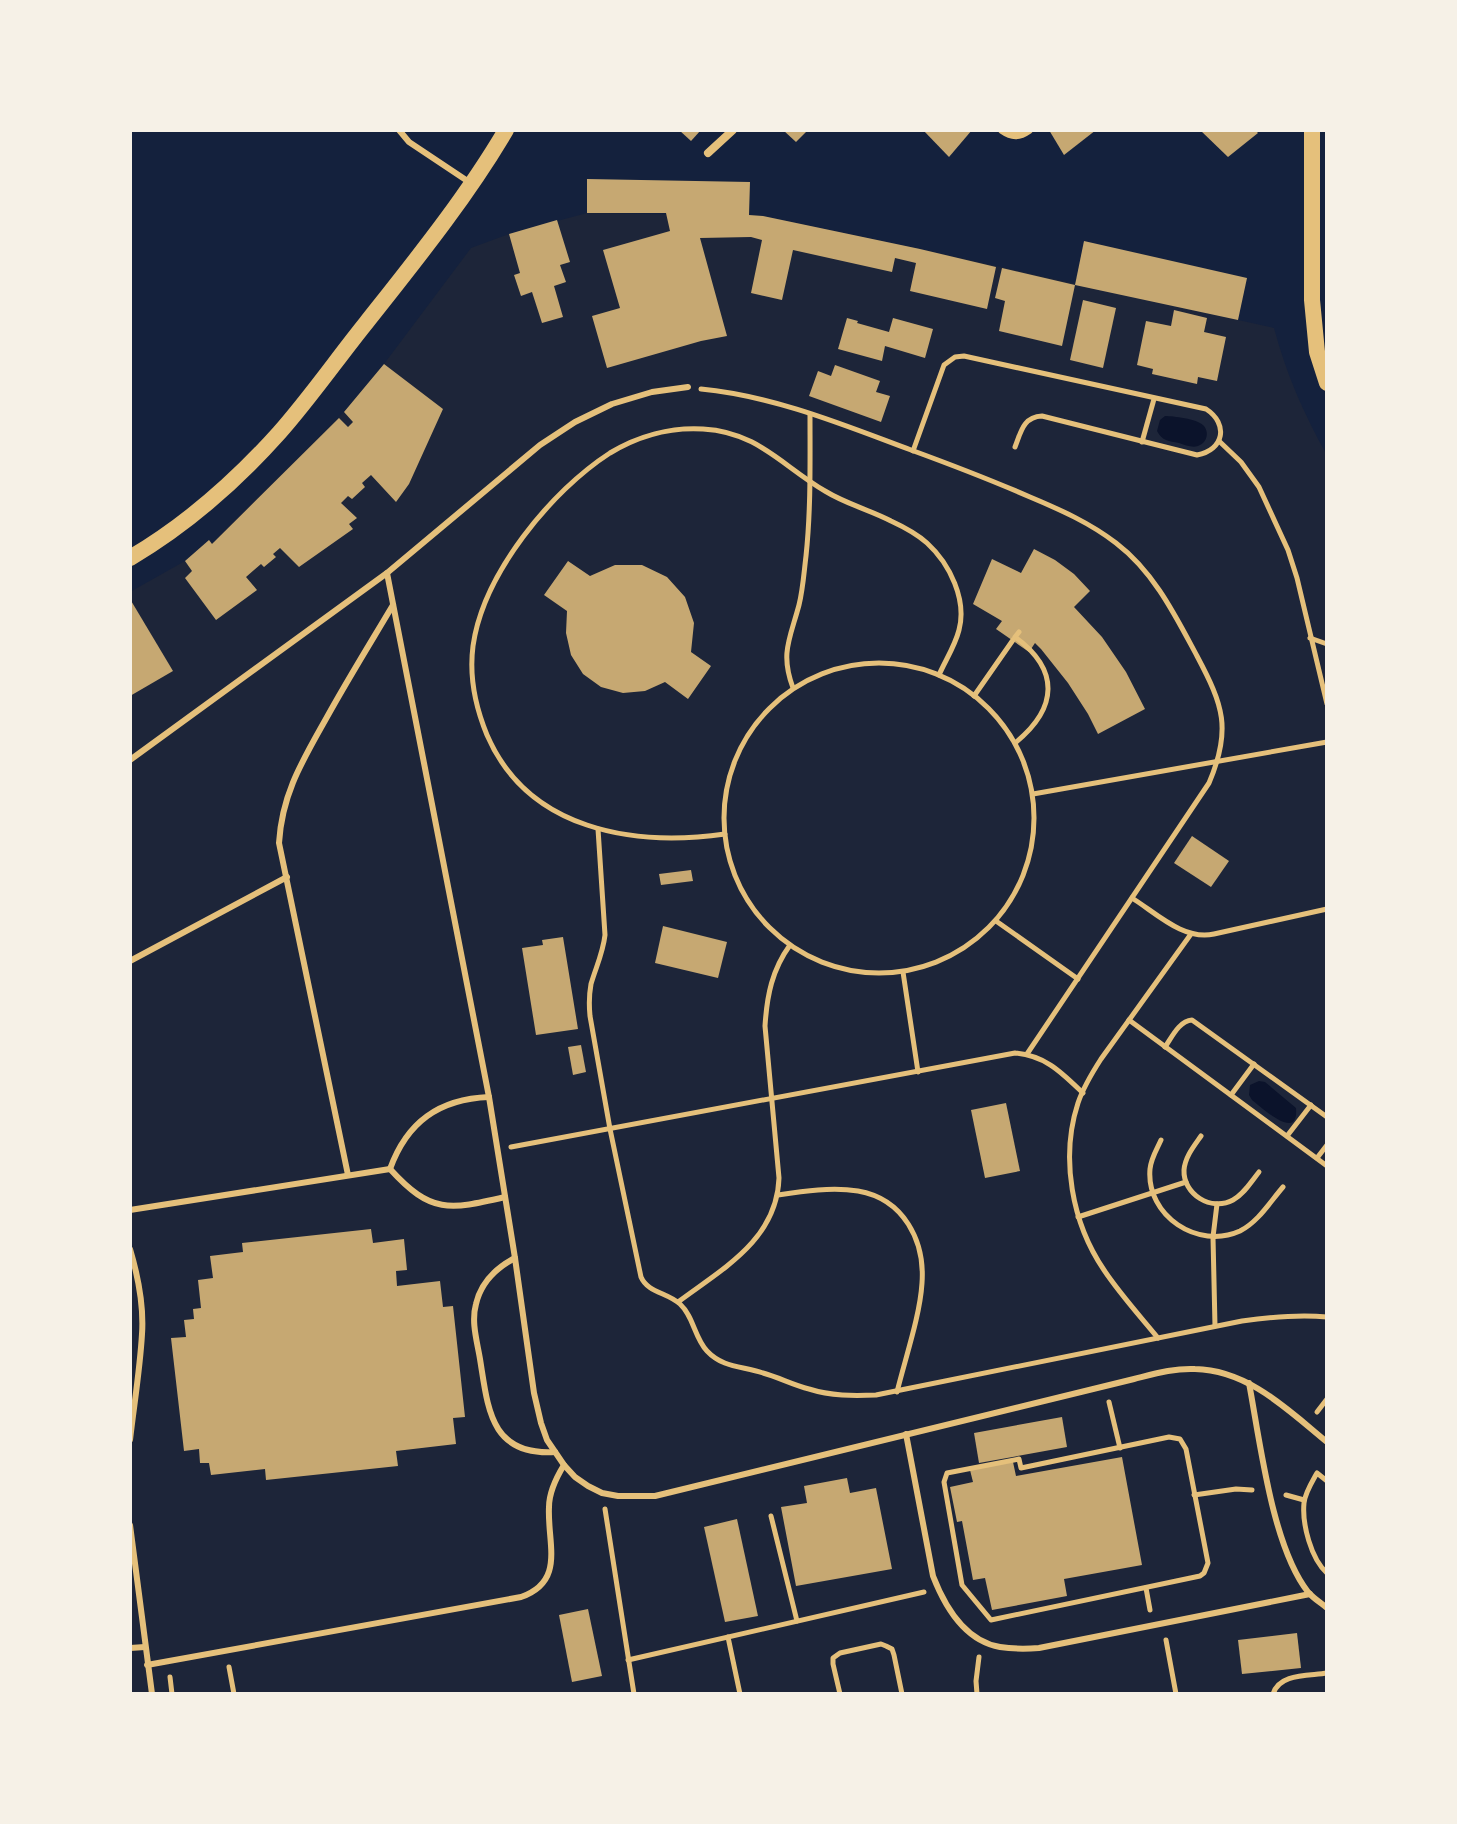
<svg xmlns="http://www.w3.org/2000/svg" width="1457" height="1824" viewBox="0 0 1457 1824" font-family="Literata,serif">
  <style>
    .green { fill: #1d2539 }
    .water { fill: #0b132b }
    .building { fill: #c6a872 }
    .lines { fill: none; stroke-linecap: round; stroke-linejoin: round }
    .path { stroke: #e5c07b; stroke-width: 5 }
    .service { stroke: #e5c07b; stroke-width: 6 }
    .minor { stroke: #e5c07b; stroke-width: 8 }
    .secondary { stroke: #e5c07b; stroke-width: 16 }
  </style>
  <rect width="100%" height="100%" fill="#14213d"/>
  <path class="green" d="M587,213L763,216L920,249L1274,328C1286,373 1304,415 1327,455V1694H130V592L185,561L209,540L212,543L344,412L384,364L471,248L509,234Z"/>
  <g class="water">
    <path d="M1165,416C1173,416 1197,419 1203,425C1210,432 1207,443 1198,446C1192,448 1185,445 1179,443C1169,441 1162,441 1157,431L1160,420Z"/>
    <path d="M1259,1081L1265,1082L1296,1108C1299,1143 1261,1107 1252,1100L1249,1095L1250,1085Z"/>
  </g>
  <g class="building">
    <polygon points="679,130 701,130 691,141"/>
    <polygon points="783,130 808,130 796,142"/>
    <polygon points="923,130 972,130 949,157"/>
    <polygon points="1049,130 1096,130 1064,155"/>
    <polygon points="1200,130 1255,130 1258,133 1228,157"/>
    <polygon points="587,179 750,182 749,215 763,216 920,249 996,267 987,309 910,291 916,263 895,258 892,272 793,250 782,300 751,293 762,240 751,237 700,238 727,336 701,341 607,368 592,316 620,308 603,250 670,231 666,213 587,213"/>
    <polygon points="557,220 570,262 560,265 566,282 554,286 563,317 542,323 532,292 521,296 514,275 520,273 509,234"/>
    <polygon points="1084,241 1247,278 1238,320 1075,285"/>
    <polygon points="1002,268 1075,285 1062,346 999,331 1005,301 995,298"/>
    <polygon points="1083,300 1116,308 1103,368 1070,360"/>
    <polygon points="1174,310 1207,318 1204,332 1226,337 1217,381 1198,377 1197,384 1152,374 1153,369 1137,365 1146,321 1171,326"/>
    <polygon points="847,318 858,321 857,323 889,332 893,318 933,329 925,358 885,346 882,361 838,349"/>
    <polygon points="384,364 443,409 409,484 396,502 371,475 362,483 365,487 352,499 348,496 341,503 357,518 349,524 353,529 299,567 280,548 273,554 276,557 264,567 261,564 246,577 257,590 216,620 185,578 192,571 185,561 209,540 212,544 339,418 348,427 353,422 344,412"/>
    <polygon points="835,365 880,381 876,392 890,396 881,422 809,396 818,371 831,376"/>
    <polygon points="1034,549 1055,560 1074,574 1090,591 1074,607 1102,637 1126,672 1145,709 1098,734 1088,714 1068,683 1041,649 1035,643 1029,652 996,629 1002,621 973,604 992,559 1021,573"/>
    <polygon points="568,561 590,576 615,565 642,565 667,577 685,597 694,623 691,652 711,666 688,699 665,682 645,691 623,693 601,687 583,674 571,655 566,633 567,611 544,595"/>
    <polygon points="130,599 173,671 130,696"/>
    <polygon points="1192,836 1229,861 1211,887 1174,863"/>
    <polygon points="691,870 693,881 661,885 659,874"/>
    <polygon points="663,926 727,942 718,978 655,963"/>
    <polygon points="563,937 578,1029 536,1035 522,948 543,945 542,940"/>
    <polygon points="581,1045 586,1072 573,1075 568,1047"/>
    <polygon points="1006,1103 1020,1171 985,1178 971,1110"/>
    <polygon points="371,1229 373,1243 404,1239 407,1270 396,1271 397,1286 440,1281 443,1307 453,1306 465,1417 453,1418 456,1444 396,1451 398,1466 266,1480 265,1469 211,1475 209,1463 200,1463 199,1449 184,1451 171,1338 186,1337 184,1320 194,1319 193,1309 201,1308 198,1280 213,1278 210,1256 243,1252 242,1243"/>
    <polygon points="1062,1417 1067,1447 979,1463 974,1433"/>
    <polygon points="1122,1457 1142,1565 1064,1579 1067,1596 992,1610 985,1578 973,1580 962,1521 957,1522 950,1487 973,1482 970,1470 1013,1462 1016,1476"/>
    <polygon points="847,1478 850,1493 876,1488 892,1569 796,1586 781,1507 807,1503 804,1486"/>
    <polygon points="737,1519 758,1616 725,1622 704,1527"/>
    <polygon points="588,1609 602,1676 572,1682 559,1615"/>
    <polygon points="1297,1633 1301,1668 1242,1674 1238,1640"/>
  </g>
  <g class="lines">
    <g class="path">
      <path d="M701,389C774,396 844,425 911,450C952,465 991,480 1030,497C1061,510 1090,523 1116,543C1154,572 1175,615 1197,656C1223,705 1232,729 1209,783L1027,1054"/>
      <polyline points="1219,441 1241,462 1259,487 1288,550 1297,578 1327,704"/>
      <polyline points="1142,442 1154,399"/>
      <path d="M913,451L944,365L955,357L964,356L1206,409C1229,424 1224,450 1197,455L1042,416C1023,417 1021,432 1015,447"/>
      <polyline points="1310,638 1327,644"/>
      <circle cx="879" cy="818" r="155"/>
      <path d="M793,688C780,653 790,639 799,605C803,589 804,572 806,556C811,509 810,462 810,415"/>
      <polyline points="974,696 1013,640"/>
      <path d="M1015,743C1058,708 1060,670 1015,637L1019,632"/>
      <polyline points="1033,794 1327,742"/>
      <path d="M598,829L605,935C603,953 596,967 591,984C589,995 589,1006 590,1016L610,1129L641,1277C648,1293 667,1292 680,1304C694,1317 694,1337 707,1351C723,1368 742,1366 763,1373C778,1377 793,1385 809,1389C831,1396 853,1396 876,1395L1242,1321C1270,1317 1298,1314 1327,1317"/>
      <path d="M725,834C633,847 528,830 487,735C475,706 469,677 473,646C483,574 551,491 610,453C638,436 671,427 703,429C758,432 782,466 825,491C846,504 870,510 891,521C904,527 917,534 927,543C950,564 967,600 959,630C955,646 945,661 939,675"/>
      <path d="M1132,898C1156,913 1184,941 1214,934L1327,909"/>
      <polyline points="996,921 1078,979"/>
      <polyline points="903,972 918,1072"/>
      <polyline points="1129,1020 1327,1166"/>
      <path d="M1165,1047C1172,1037 1179,1021 1192,1020L1327,1117"/>
      <polyline points="1231,1095 1254,1064"/>
      <path d="M1201,1136C1194,1146 1185,1157 1184,1170C1183,1194 1211,1212 1233,1200C1244,1194 1251,1182 1259,1172"/>
      <polyline points="1287,1136 1311,1105"/>
      <path d="M1161,1140C1157,1149 1151,1158 1150,1169C1146,1216 1198,1250 1240,1231C1258,1222 1270,1202 1283,1187"/>
      <path d="M511,1147L1015,1053C1046,1056 1061,1072 1083,1093"/>
      <polyline points="1317,1158 1327,1145"/>
      <path d="M778,1195C804,1191 832,1187 858,1191C904,1199 925,1241 922,1283C920,1316 905,1359 897,1392"/>
      <polyline points="1078,1217 1186,1182"/>
      <path d="M678,1302C722,1269 777,1240 779,1178L765,1026C767,995 772,970 790,945"/>
      <polyline points="1215,1326 1213,1237 1217,1204"/>
      <path d="M1158,1338C1140,1316 1120,1294 1104,1270C1072,1223 1060,1158 1078,1103C1083,1088 1092,1073 1101,1059L1191,934"/>
      <polyline points="1109,1402 1120,1448"/>
      <polyline points="1317,1412 1327,1399"/>
      <polygon points="1169,1437 1180,1439 1186,1449 1208,1563 1204,1573 1200,1576 991,1620 962,1585 944,1482 947,1473 1019,1459 1021,1468"/>
      <path d="M1327,1481L1317,1473C1312,1482 1305,1493 1304,1503C1302,1524 1311,1559 1327,1573"/>
      <polyline points="1194,1495 1236,1489 1252,1490"/>
      <polyline points="1286,1495 1304,1500"/>
      <polyline points="605,1509 634,1694"/>
      <polyline points="771,1516 797,1621"/>
      <polyline points="1146,1588 1150,1610"/>
      <polyline points="728,1637 740,1694"/>
      <polyline points="1166,1640 1176,1694"/>
      <polyline points="628,1660 924,1592"/>
      <polyline points="229,1667 234,1694"/>
      <polyline points="170,1677 172,1694"/>
      <polyline points="840,1694 833,1664 833,1658 840,1653 881,1644 886,1646 892,1649 894,1655 902,1694"/>
      <polyline points="977,1694 976,1681 979,1657"/>
      <path d="M1273,1694C1279,1673 1309,1676 1327,1673"/>
    </g>
    <g class="service">
      <polyline points="399,130 409,142 469,182"/>
      <path d="M387,573L489,1097L515,1258L534,1393L541,1423L547,1440L564,1465L575,1477L588,1486L602,1493L618,1496H655L1134,1379C1154,1374 1174,1368 1195,1369C1248,1370 1288,1410 1327,1442"/>
      <polyline points="130,760 387,573 540,445 575,422 612,404 652,392 688,387"/>
      <polyline points="130,961 287,877"/>
      <path d="M390,1169C407,1122 439,1099 489,1097"/>
      <path d="M390,1169C431,1214 449,1210 505,1197"/>
      <path d="M348,1175L279,843C282,793 303,760 327,717C348,679 371,642 393,605"/>
      <polyline points="130,1210 390,1169"/>
      <path d="M130,1249C138,1276 144,1305 142,1334C140,1369 134,1405 130,1440"/>
      <path d="M515,1258C496,1268 481,1282 476,1304C471,1322 477,1341 480,1359C488,1408 490,1456 555,1452"/>
      <path d="M1249,1383C1260,1441 1272,1546 1308,1592C1313,1598 1321,1603 1327,1608"/>
      <path d="M906,1434L933,1576C945,1607 965,1641 1000,1647C1013,1649 1026,1649 1039,1648L1310,1594"/>
      <polyline points="130,1525 152,1694"/>
      <polyline points="130,1648 145,1647"/>
      <path d="M147,1665L521,1597C566,1581 547,1543 549,1507C549,1492 556,1478 564,1465"/>
    </g>
    <g class="minor">
      <path d="M1002,130C1012,137 1019,137 1029,130"/>
      <polyline points="708,153 733,130"/>
    </g>
    <g class="secondary">
      <polyline points="1312,130 1312,300 1317,352 1327,383"/>
      <path d="M130,558C186,525 236,481 279,433C310,398 337,359 366,323C415,261 466,198 506,130"/>
    </g>
  </g>
  <rect width="1457" height="1824" fill="none" stroke="#f6f1e7" stroke-width="264"/>
</svg>
